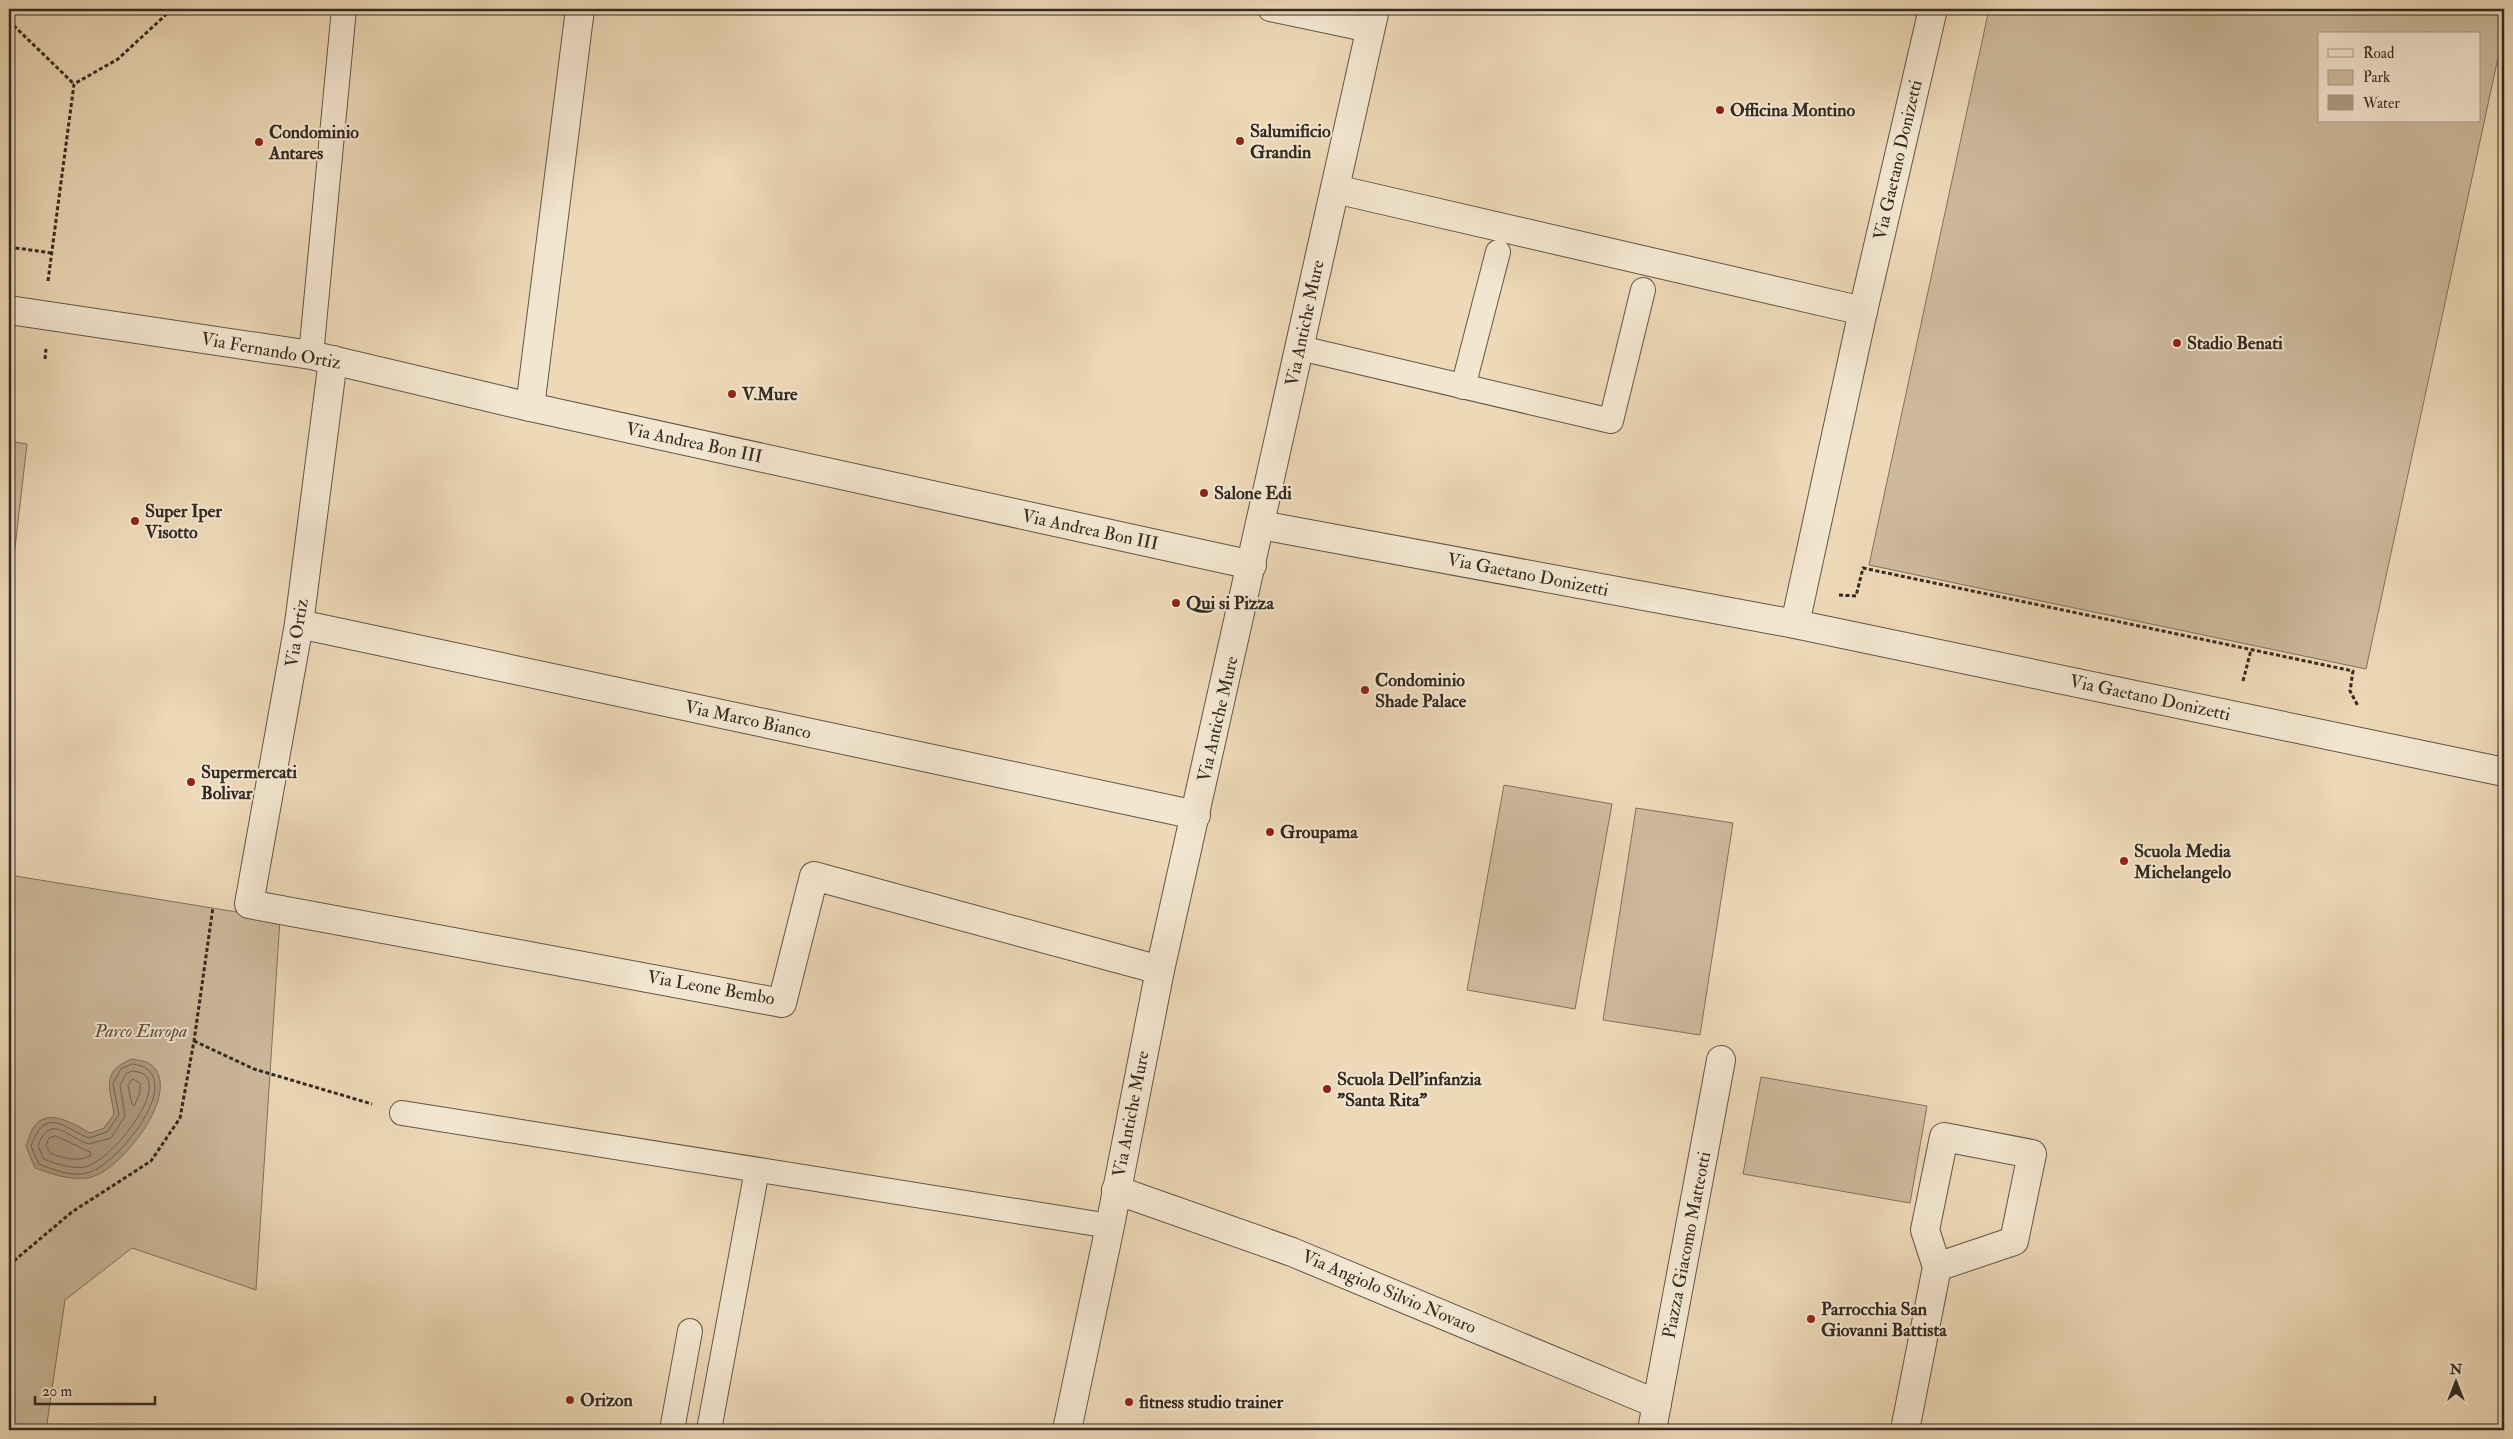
<svg xmlns="http://www.w3.org/2000/svg" width="2513" height="1439" viewBox="0 0 2513 1439" font-family="'IM FELL Double Pica',serif">
  <style>
    .green { fill: #cdba9d; stroke: #80725e; fill-rule: evenodd }
    .water { fill: #ae9d84; stroke: #7d6f5c }
    .lines { fill: none; stroke-linecap: round; stroke-linejoin: round }
    .shore { stroke: #706452; stroke-width: 1 }
    .lane-casing { stroke: #625646; stroke-width: 26 }
    .street-casing { stroke: #625646; stroke-width: 30 }
    .path { stroke: #332a20; stroke-width: 3; stroke-dasharray: 4 2.5; stroke-linecap: butt }
    .lane { stroke: #f3e6d0; stroke-width: 24 }
    .street { stroke: #f3e6d0; stroke-width: 28 }
    .poi-dot { fill: #8f2418; stroke: #f3e6d0; stroke-width: 2 }
    .labels { text-anchor: middle; dominant-baseline: central; stroke-width: 4; stroke-linejoin: round; paint-order: stroke }
    .poi-label { font-size: 18px; font-weight: bold; fill: #332a20; stroke: #f3e6d0; text-anchor: start }
    .street-label { font-size: 18px; fill: #332a20; stroke: #f3e6d0 }
    .park-label { font-size: 18px; font-style: italic; fill: #5a4e3f; stroke: #f3e6d0 }
  </style>
  <rect width="100%" height="100%" fill="#edd8b7"/>
  <filter id="stains"><feTurbulence type="fractalNoise" baseFrequency=".004" numOctaves="4"/><feColorMatrix values="0 0 0 0 .2 0 0 0 0 .09 0 0 0 0 .02 0 0 0 .5 -.17"/></filter>
  <radialGradient id="worn" r=".72"><stop offset=".6" stop-color="#630" stop-opacity="0"/><stop offset="1" stop-color="#630" stop-opacity=".3"/></radialGradient>
  <g class="green">
    <path d="M1989,9H2504V30L2366,669L1869,565ZM2319,34H2479V121H2319Z"/>
    <polygon points="9,441 27,444 9,600"/>
    <polygon points="1504,785 1612,804 1575,1009 1467,990"/>
    <polygon points="1636,808 1733,823 1700,1035 1603,1020"/>
    <polygon points="9,875 280,919 256,1290 132,1248 65,1300 46,1430 9,1430"/>
    <polygon points="1761,1077 1927,1106 1910,1203 1743,1174"/>
  </g>
  <path class="water" d="M132,1059C137,1060 146,1061 150,1064C186,1089 119,1175 87,1178C68,1180 52,1174 35,1168L26,1146C28,1141 30,1133 33,1128C47,1106 74,1124 90,1133L104,1128L114,1114C110,1087 100,1072 132,1059Z"/>
  <g class="lines">
    <g class="shore">
      <path d="M133,1064C137,1065 144,1066 147,1069C177,1092 114,1167 87,1173C72,1177 53,1170 39,1164L31,1146C46,1106 62,1127 89,1138L107,1132L119,1115L113,1084L121,1069Z"/>
      <path d="M133,1071C136,1072 141,1072 144,1074C167,1093 108,1163 85,1167C71,1169 56,1164 44,1159L38,1146C50,1112 68,1138 89,1144L111,1138L125,1116L120,1085L126,1074Z"/>
      <polygon points="133,1079 140,1083 140,1093 134,1106 132,1104 128,1086"/>
      <path d="M56,1136L90,1152L91,1155C79,1163 63,1158 50,1153L46,1145L49,1138Z"/>
    </g>
    <g class="lane-casing">
      <g id="lane">
        <polyline points="1270,9 1370,30"/>
        <polyline points="1300,348 1611,421 1643,290"/>
        <polyline points="311,355 344,9"/>
        <polyline points="1463,387 1498,252"/>
        <polyline points="402,1113 1110,1226"/>
        <polyline points="672,1430 690,1331"/>
        <polyline points="709,1430 757,1170"/>
      </g>
    </g>
    <g class="street-casing">
      <g id="street">
        <polyline points="1335,189 1863,311"/>
        <polyline points="9,310 311,355 530,407 1252,565"/>
        <polyline points="333,360 299,624 249,904 782,1003 814,876 1160,970"/>
        <polyline points="530,407 580,9"/>
        <polyline points="1261,525 1795,624 2504,772"/>
        <polyline points="299,624 1196,815"/>
        <polyline points="1795,624 1863,311 1933,9"/>
        <polyline points="1116,1190 1292,1252 1657,1404"/>
        <polyline points="1067,1430 1110,1226 1160,970 1375,9"/>
        <polyline points="1652,1430 1721,1060"/>
        <polyline points="1905,1430 1937,1267 1925,1230 1944,1137 2032,1154 2014,1241 1937,1267"/>
      </g>
    </g>
    <g class="path">
      <polyline points="9,21 74,84"/>
      <polyline points="9,247 52,253"/>
      <polyline points="48,281 74,84 118,59 172,9"/>
      <polyline points="45,359 46,349"/>
      <polyline points="1839,595 1856,596 1863,568 2353,671 2350,691 2358,706"/>
      <polyline points="2243,681 2251,650"/>
      <polyline points="194,1041 254,1069 372,1104"/>
      <polyline points="9,1058 10,1067"/>
      <polyline points="9,1265 72,1212 151,1161 180,1118 194,1041 213,907"/>
    </g>
    <use href="#lane" class="lane"/>
    <use href="#street" class="street"/>
  </g>
  <g class="poi-dot">
    <circle cx="1720" cy="110" r="5"/>
    <circle cx="1240" cy="141" r="5"/>
    <circle cx="259" cy="142" r="5"/>
    <circle cx="2177" cy="343" r="5"/>
    <circle cx="732" cy="394" r="5"/>
    <circle cx="1204" cy="493" r="5"/>
    <circle cx="135" cy="521" r="5"/>
    <circle cx="1176" cy="603" r="5"/>
    <circle cx="1365" cy="690" r="5"/>
    <circle cx="191" cy="782" r="5"/>
    <circle cx="1270" cy="832" r="5"/>
    <circle cx="2124" cy="861" r="5"/>
    <circle cx="1327" cy="1089" r="5"/>
    <circle cx="1811" cy="1319" r="5"/>
    <circle cx="570" cy="1400" r="5"/>
    <circle cx="1129" cy="1402" r="5"/>
  </g>
  <g class="labels">
    <g class="poi-label">
      <text x="1730" y="110">Officina Montino</text>
      <text x="1250" y="131">Salumificio<tspan x="1250" dy="21">Grandin</tspan></text>
      <text x="269" y="132">Condominio<tspan x="269" dy="21">Antares</tspan></text>
      <text x="2187" y="343">Stadio Benati</text>
      <text x="742" y="394">V.Mure</text>
      <text x="1214" y="493">Salone Edi</text>
      <text x="145" y="511">Super Iper<tspan x="145" dy="21">Visotto</tspan></text>
      <text x="1186" y="603">Qui si Pizza</text>
      <text x="1375" y="680">Condominio<tspan x="1375" dy="21">Shade Palace</tspan></text>
      <text x="201" y="772">Supermercati<tspan x="201" dy="21">Bolivar</tspan></text>
      <text x="1280" y="832">Groupama</text>
      <text x="2134" y="851">Scuola Media<tspan x="2134" dy="21">Michelangelo</tspan></text>
      <text x="1337" y="1079">Scuola Dell'infanzia<tspan x="1337" dy="21">"Santa Rita"</tspan></text>
      <text x="1821" y="1309">Parrocchia San<tspan x="1821" dy="21">Giovanni Battista</tspan></text>
      <text x="580" y="1400">Orizon</text>
      <text x="1139" y="1402">fitness studio trainer</text>
    </g>
    <g class="street-label">
      <text transform="translate(1898 160) rotate(-77)">Via Gaetano Donizetti</text>
      <text transform="translate(1305 323) rotate(-78)">Via Antiche Mure</text>
      <text transform="translate(271 351) rotate(10)">Via Fernando Ortiz</text>
      <text transform="translate(694 443) rotate(12)">Via Andrea Bon III</text>
      <text transform="translate(1090 530) rotate(12)">Via Andrea Bon III</text>
      <text transform="translate(1528 575) rotate(11)">Via Gaetano Donizetti</text>
      <text transform="translate(297 633) rotate(-81)">Via Ortiz</text>
      <text transform="translate(2150 698) rotate(12)">Via Gaetano Donizetti</text>
      <text transform="translate(1218 719) rotate(-77)">Via Antiche Mure</text>
      <text transform="translate(748 720) rotate(12)">Via Marco Bianco</text>
      <text transform="translate(711 988) rotate(10)">Via Leone Bembo</text>
      <text transform="translate(1131 1114) rotate(-79)">Via Antiche Mure</text>
      <text transform="translate(1687 1245) rotate(-79)">Piazza Giacomo Matteotti</text>
      <text transform="translate(1389 1292) rotate(23)">Via Angiolo Silvio Novaro</text>
    </g>
    <g class="park-label">
      <text x="141" y="1031">Parco Europa</text>
    </g>
  </g>
  <rect width="2513" height="1439" fill="none" stroke="#edd8b7" stroke-width="30"/>
  <rect x="10" y="10" width="2493" height="1419" fill="none" stroke="#332a20" stroke-width="2.5"/>
  <rect x="15" y="15" width="2483" height="1409" fill="none" stroke="#332a20"/>
  <rect x="2318" y="32" width="162" height="90" fill="#f3e6d0" stroke="#a69b8a"/>
  <rect x="2328" y="49" width="25" height="8" fill="#f3e6d0" stroke="#a69b8a"/>
  <text x="2363" y="58" font-size="15" fill="#332a20">Road</text>
  <rect x="2328" y="70" width="25" height="15" fill="#cdba9d" stroke="#a69b8a"/>
  <text x="2363" y="82" font-size="15" fill="#332a20">Park</text>
  <rect x="2328" y="95" width="25" height="15" fill="#ae9d84" stroke="#a69b8a"/>
  <text x="2363" y="108" font-size="15" fill="#332a20">Water</text>
  <g transform="translate(2456 1382)" stroke="#f3e6d0" stroke-width="4" paint-order="stroke">
  <path d="M0-4L9 19L0 12L-9 19Z" fill="#332a20"/>
  <text y="-8" font-size="14" font-weight="bold" text-anchor="middle" fill="#332a20">N</text>
  </g>
  <path d="M35 1396v8h120v-8" fill="none" stroke="#332a20" stroke-width="2.5"/>
  <text x="42" y="1396" font-size="15" fill="#332a20" stroke="#f3e6d0" stroke-width="4" paint-order="stroke">20 m</text>
  <rect width="100%" height="100%" filter="url(#stains)"/>
  <rect width="100%" height="100%" fill="url(#worn)"/>
</svg>
